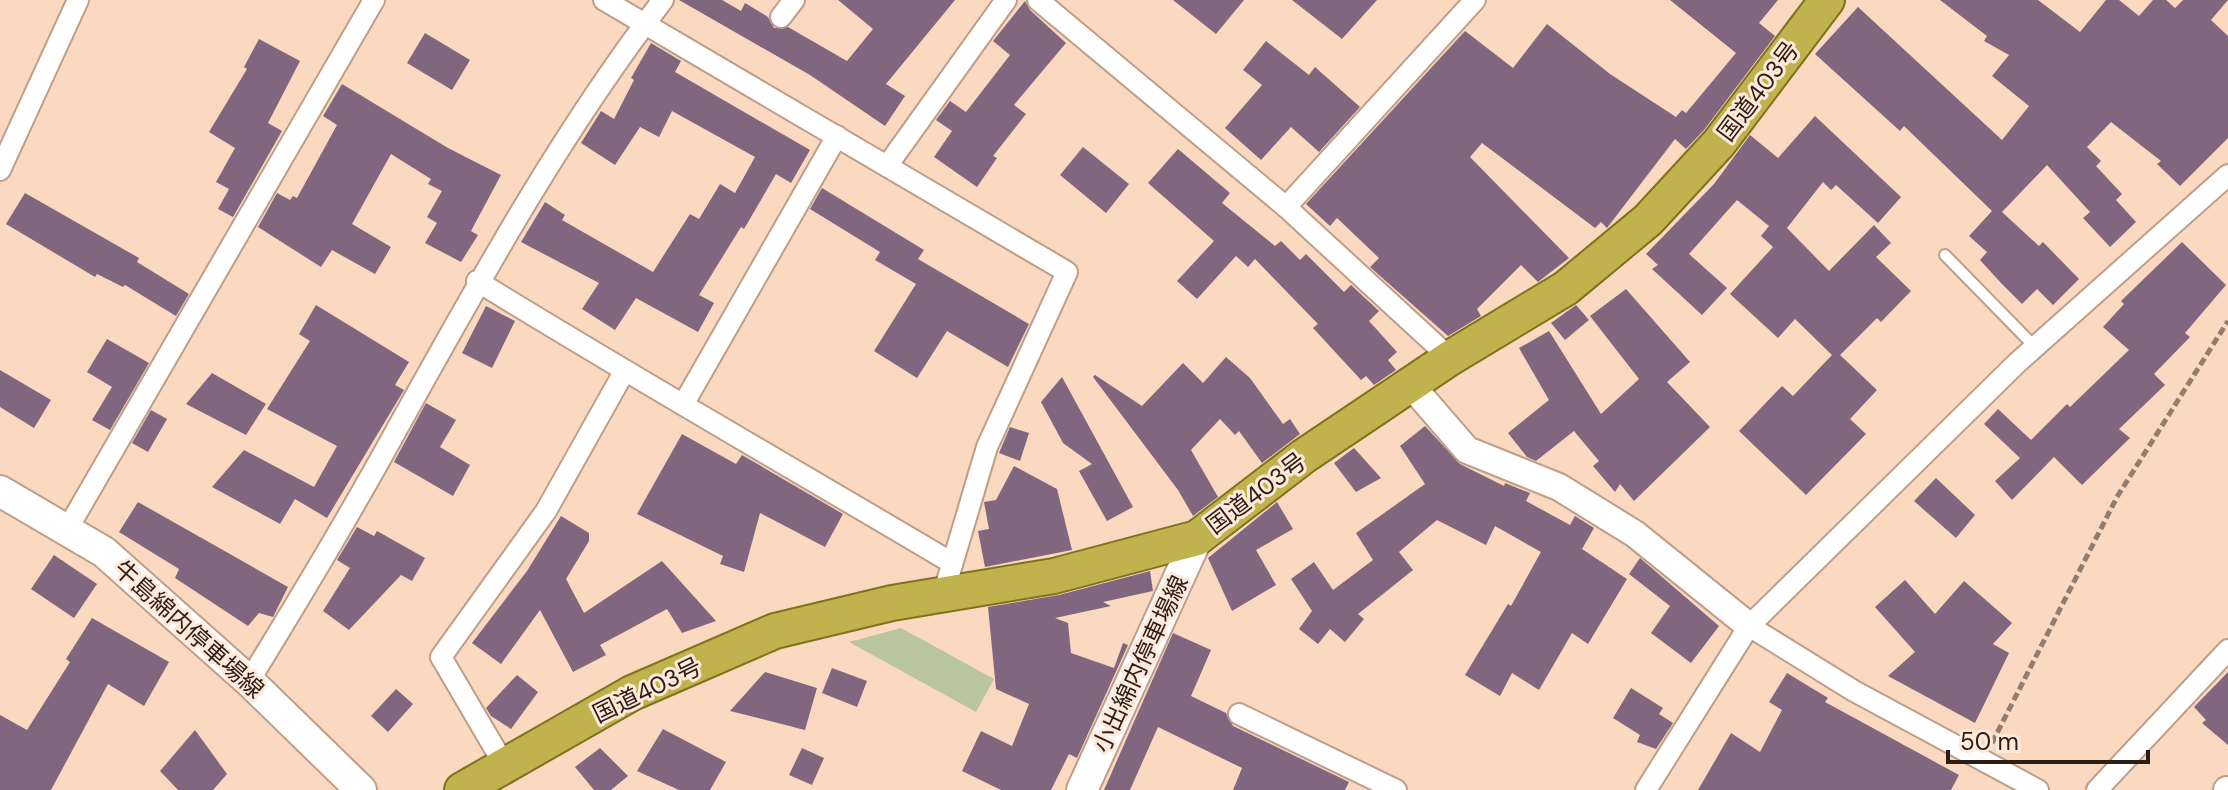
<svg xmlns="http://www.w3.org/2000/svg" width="2228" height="790" viewBox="0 0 2228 790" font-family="'DM Sans','Noto Sans JP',sans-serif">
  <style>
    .green { fill: #b9c59e }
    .building { fill: #80667f }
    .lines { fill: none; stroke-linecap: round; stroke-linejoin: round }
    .service-casing { stroke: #be9e87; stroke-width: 14 }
    .minor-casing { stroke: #be9e87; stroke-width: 24 }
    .tertiary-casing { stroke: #be9e87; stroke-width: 30 }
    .secondary-casing { stroke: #be9e87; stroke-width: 34 }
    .trunk-casing { stroke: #82711c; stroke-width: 38 }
    .path { stroke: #937c6b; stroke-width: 5; stroke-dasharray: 8 4; stroke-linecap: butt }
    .service { stroke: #fff; stroke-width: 10 }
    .minor { stroke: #fff; stroke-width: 20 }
    .tertiary { stroke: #fff; stroke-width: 26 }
    .secondary { stroke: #fff; stroke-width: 30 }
    .trunk { stroke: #c0b24c; stroke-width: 34 }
    .labels { text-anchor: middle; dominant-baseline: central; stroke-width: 6; stroke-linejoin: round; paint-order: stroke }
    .street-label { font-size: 24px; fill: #2a1e15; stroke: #fee9da }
  </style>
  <rect width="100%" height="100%" fill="#fbd9c1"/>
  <polygon class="green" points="901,628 994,679 976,712 849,642"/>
  <g class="building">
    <polygon points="679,0 722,0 741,11 745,3 768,17 774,28 788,27 847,61 873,29 838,0 955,0 886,84 905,96 885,126 810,75"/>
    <polygon points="1173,0 1244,0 1216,34"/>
    <polygon points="1292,0 1377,0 1342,39"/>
    <polygon points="1670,0 1778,0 1759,23 1775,36 1704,130 1686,149 1675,139 1607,228 1601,222 1595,228 1482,143 1470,157 1569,258 1538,282 1521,265 1477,309 1481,316 1448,336 1370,267 1379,258 1337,218 1330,226 1306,204 1465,31 1513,68 1547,24 1610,74 1676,117 1682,110 1686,113 1736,53"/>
    <polygon points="1940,0 2038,0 2080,32 2106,0 2119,0 2139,16 2153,0 2166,0 2175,8 2183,0 2228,0 2211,20 2228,36 2228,138 2180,186 2157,164 2161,161 2111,122 2087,147 2101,161 2096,166 2122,194 2116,200 2136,222 2110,247 2083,218 2090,212 2047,165 2002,212 2039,246 2043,242 2079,279 2053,305 2037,289 2022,304 2001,283 1980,260 1987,252 1969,236 1992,211 1904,126 1900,131 1815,54 1858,7 2002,140 2029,106 1992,76 2009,55 1984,41 1987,36"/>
    <polygon points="1025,1 1030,10 1066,43 1014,105 1026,114 993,156 997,158 977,187 934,157 952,131 936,120 950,101 966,112 1010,55 993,41"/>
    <polygon points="425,33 470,60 452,90 407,63"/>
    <polygon points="259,39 300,61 268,123 282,131 233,217 218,209 229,189 216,182 235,148 209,132 247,69 244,67"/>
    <polygon points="1266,41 1309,75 1315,67 1360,107 1319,152 1291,127 1261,160 1225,128 1262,85 1243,70"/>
    <polygon points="651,43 681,61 675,72 810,150 791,183 776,174 744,229 741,227 699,295 714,303 698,332 636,298 615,330 582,309 599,283 521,242 545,202 565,215 562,220 653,272 690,214 699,219 720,184 735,193 755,157 672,111 659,137 640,127 615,165 581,143 601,111 614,119 634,80 631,78"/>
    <polygon points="342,84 448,148 501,175 471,231 478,235 461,262 425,243 437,223 427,217 442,191 428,184 431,179 391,154 352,224 391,247 375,274 332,250 321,267 258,227 277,193 290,200 293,196 297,198 337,125 323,116"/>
    <polygon points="1815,116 1901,197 1878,223 1836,185 1831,190 1823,182 1787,228 1829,271 1874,225 1891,243 1876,257 1911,291 1881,322 1877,318 1840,355 1877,390 1850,419 1866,434 1806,495 1739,431 1782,386 1793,396 1832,355 1795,319 1778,338 1730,294 1773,247 1761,236 1769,226 1737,200 1689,254 1727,288 1702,315 1652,269 1658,265 1646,254 1714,184 1750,135 1778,158"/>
    <polygon points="1083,147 1129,184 1106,213 1060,175"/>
    <polygon points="1178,149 1230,193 1222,203 1275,246 1281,241 1300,260 1306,254 1344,292 1351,285 1379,311 1369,321 1397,352 1388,360 1396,370 1374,385 1366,376 1361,380 1313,328 1318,324 1255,259 1248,267 1236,256 1197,299 1177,281 1214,241 1148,183"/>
    <polygon points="822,188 924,250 918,259 1029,324 1008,367 947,331 917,378 874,351 916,284 875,260 880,252 810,209"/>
    <polygon points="25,193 139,258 137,262 189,294 176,316 125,285 123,287 97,274 95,277 6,224"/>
    <polygon points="2182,242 2226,285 2185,333 2190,337 2154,374 2165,385 2119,429 2130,438 2082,485 2054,457 2012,500 1995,481 2020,458 1984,424 1998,409 2031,440 2067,404 2070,407 2129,350 2103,327 2124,304 2121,301"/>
    <polygon points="1626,289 1690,362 1667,382 1710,427 1634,501 1620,484 1615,492 1593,466 1599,461 1574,431 1536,461 1527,457 1508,433 1549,400 1519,348 1549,331 1601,414 1639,379 1590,316"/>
    <polygon points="316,305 409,362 395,385 404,390 327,518 295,499 280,524 212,487 244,450 314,487 337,446 267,409 310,341 299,334"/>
    <polygon points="1576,305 1589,320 1565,340 1551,323"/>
    <polygon points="486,306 515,321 492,368 462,353"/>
    <polygon points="107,339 149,363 110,430 92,420 112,387 87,372"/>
    <polygon points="1226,357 1250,378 1283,424 1290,419 1300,434 1262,463 1239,431 1235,435 1220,419 1191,450 1218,497 1193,516 1178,490 1093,377 1095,375 1142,406 1183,363 1203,383"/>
    <polygon points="0,370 51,400 34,428 0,407"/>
    <polygon points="212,373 266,404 246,435 186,404"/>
    <polygon points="1062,377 1133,507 1107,521 1079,471 1092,464 1063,443 1041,402"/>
    <polygon points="426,403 456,420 440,447 470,465 453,496 394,462"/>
    <polygon points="151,410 167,419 148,452 132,443"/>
    <polygon points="1425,426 1460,464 1504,486 1505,483 1530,493 1526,501 1570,525 1575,516 1594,528 1582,549 1627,579 1588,644 1572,633 1539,690 1512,673 1500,696 1465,675 1508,604 1511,606 1541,552 1495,526 1486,545 1437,520 1399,552 1413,570 1358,614 1364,619 1345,642 1330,629 1318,644 1299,629 1312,611 1291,579 1314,562 1333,590 1373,560 1356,533 1425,484 1400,446"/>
    <polygon points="1010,427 1029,433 1020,461 999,453"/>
    <polygon points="682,434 736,464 742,455 843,514 825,547 760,513 744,572 720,564 723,556 637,514"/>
    <polygon points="1354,448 1381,478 1356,492 1334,463"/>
    <polygon points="1014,466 1057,489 1072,550 985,567 978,531 989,529 984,502 996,500"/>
    <polygon points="1936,478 1975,515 1956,538 1914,501"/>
    <polygon points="138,502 288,587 273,617 259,613 248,626 175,578 179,569 119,532"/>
    <polygon points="1277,502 1293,529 1256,550 1276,585 1232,611 1208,558"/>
    <polygon points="561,516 589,533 589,541 566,579 584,613 662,561 716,621 682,633 667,609 600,645 606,655 573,672 540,610 501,664 472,643 527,571"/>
    <polygon points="357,527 374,536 377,531 425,558 412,581 401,575 349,630 323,611 350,568 337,560"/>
    <polygon points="54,555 97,584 74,618 31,589"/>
    <polygon points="1640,558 1719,626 1691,663 1651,633 1670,606 1629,574"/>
    <polygon points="1150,571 1153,591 1103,602 1111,606 1055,618 1068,623 1071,653 1114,668 1123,643 1128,645 1077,758 1069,754 1051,790 1001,790 962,771 981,731 1012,746 1029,704 996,689 988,607 1059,595"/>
    <polygon points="1905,580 1935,614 1964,581 2012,623 1993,644 2009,653 1975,723 1888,676 1915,652 1875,607"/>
    <polygon points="92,618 169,662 144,706 108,684 51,790 0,790 0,715 27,730 70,662 66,659"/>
    <polygon points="1173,633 1211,650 1191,696 1226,713 1233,726 1349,782 1345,790 1233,790 1242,768 1158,727 1130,790 1104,790"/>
    <polygon points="832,668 867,681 857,707 822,693"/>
    <polygon points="765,672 817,688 805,730 730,711"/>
    <polygon points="2228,672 2228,745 2202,723 2206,720 2194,707"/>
    <polygon points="1787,673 1828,698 1825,702 1959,775 1951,790 1698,790 1731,733 1760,752 1782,710 1769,702"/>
    <polygon points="517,675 538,692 511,729 491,716 486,708"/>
    <polygon points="1631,688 1663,708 1659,714 1673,723 1656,749 1637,742 1640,735 1613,718"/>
    <polygon points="396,689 413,704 388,732 371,716"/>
    <polygon points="663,729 726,762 710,790 679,790 637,771"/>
    <polygon points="195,730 227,774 213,790 178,790 160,771"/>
    <polygon points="600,748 628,776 611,790 594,790 575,767"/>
    <polygon points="802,748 824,758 812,785 789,775"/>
  </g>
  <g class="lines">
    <g class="service-casing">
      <polyline id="service" points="1945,255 2035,347"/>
    </g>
    <g class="minor-casing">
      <g id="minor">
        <polyline points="604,0 1067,272 987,447 943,595"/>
        <polyline points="1038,0 1286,207 1450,358"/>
        <polyline points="781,17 794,0"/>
        <polyline points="887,166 1006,0"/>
        <polyline points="0,170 78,0"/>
        <polyline points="1286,207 1475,0"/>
        <path d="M477,281C634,378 794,469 952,563"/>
        <polyline points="684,403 837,136"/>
        <polyline points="68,528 374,0"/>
        <polyline points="1749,626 1854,691 2038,790"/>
        <path d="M249,681C300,598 350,515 397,429C479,282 560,134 663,0"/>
        <polyline points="1239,714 1396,790"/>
        <polyline points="505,766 441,657 546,511 624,372"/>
        <polyline points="1646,790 1749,626 2017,363 2228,175"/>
        <polyline points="2097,790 2228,650"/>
      </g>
    </g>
    <g class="tertiary-casing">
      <g id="tertiary">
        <polyline points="1410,384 1467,450 1559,487 1635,534 1749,626"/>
        <polyline points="2227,790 2228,790"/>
      </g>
    </g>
    <g class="secondary-casing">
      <g id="secondary">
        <polyline points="0,491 104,552 249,681 361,790"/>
        <polyline points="1082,790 1197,538"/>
      </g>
    </g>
    <g class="trunk-casing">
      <polyline id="trunk" points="462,790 632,693 775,631 892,603 1054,576 1197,538 1304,456 1450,358 1566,288 1648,220 1719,143 1827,0"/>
    </g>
    <polyline class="path" points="1992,743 2117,497 2228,321"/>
    <use href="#service" class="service"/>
    <use href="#minor" class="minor"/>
    <use href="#tertiary" class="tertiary"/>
    <use href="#secondary" class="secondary"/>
    <use href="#trunk" class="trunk"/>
  </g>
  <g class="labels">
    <g class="street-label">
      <text transform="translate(1758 91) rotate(-53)">国道403号</text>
      <text transform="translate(1256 493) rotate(-37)">国道403号</text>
      <text transform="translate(189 629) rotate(42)">牛島綿内停車場線</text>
      <text transform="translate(1140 664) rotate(-65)">小出綿内停車場線</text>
      <text transform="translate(647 690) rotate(-26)">国道403号</text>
    </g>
  </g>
  <path d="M1948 750v12h200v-12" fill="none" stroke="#2a1e15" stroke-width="4"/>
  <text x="1960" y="750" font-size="24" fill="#2a1e15" stroke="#fee9da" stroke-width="6" paint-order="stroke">50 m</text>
</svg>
